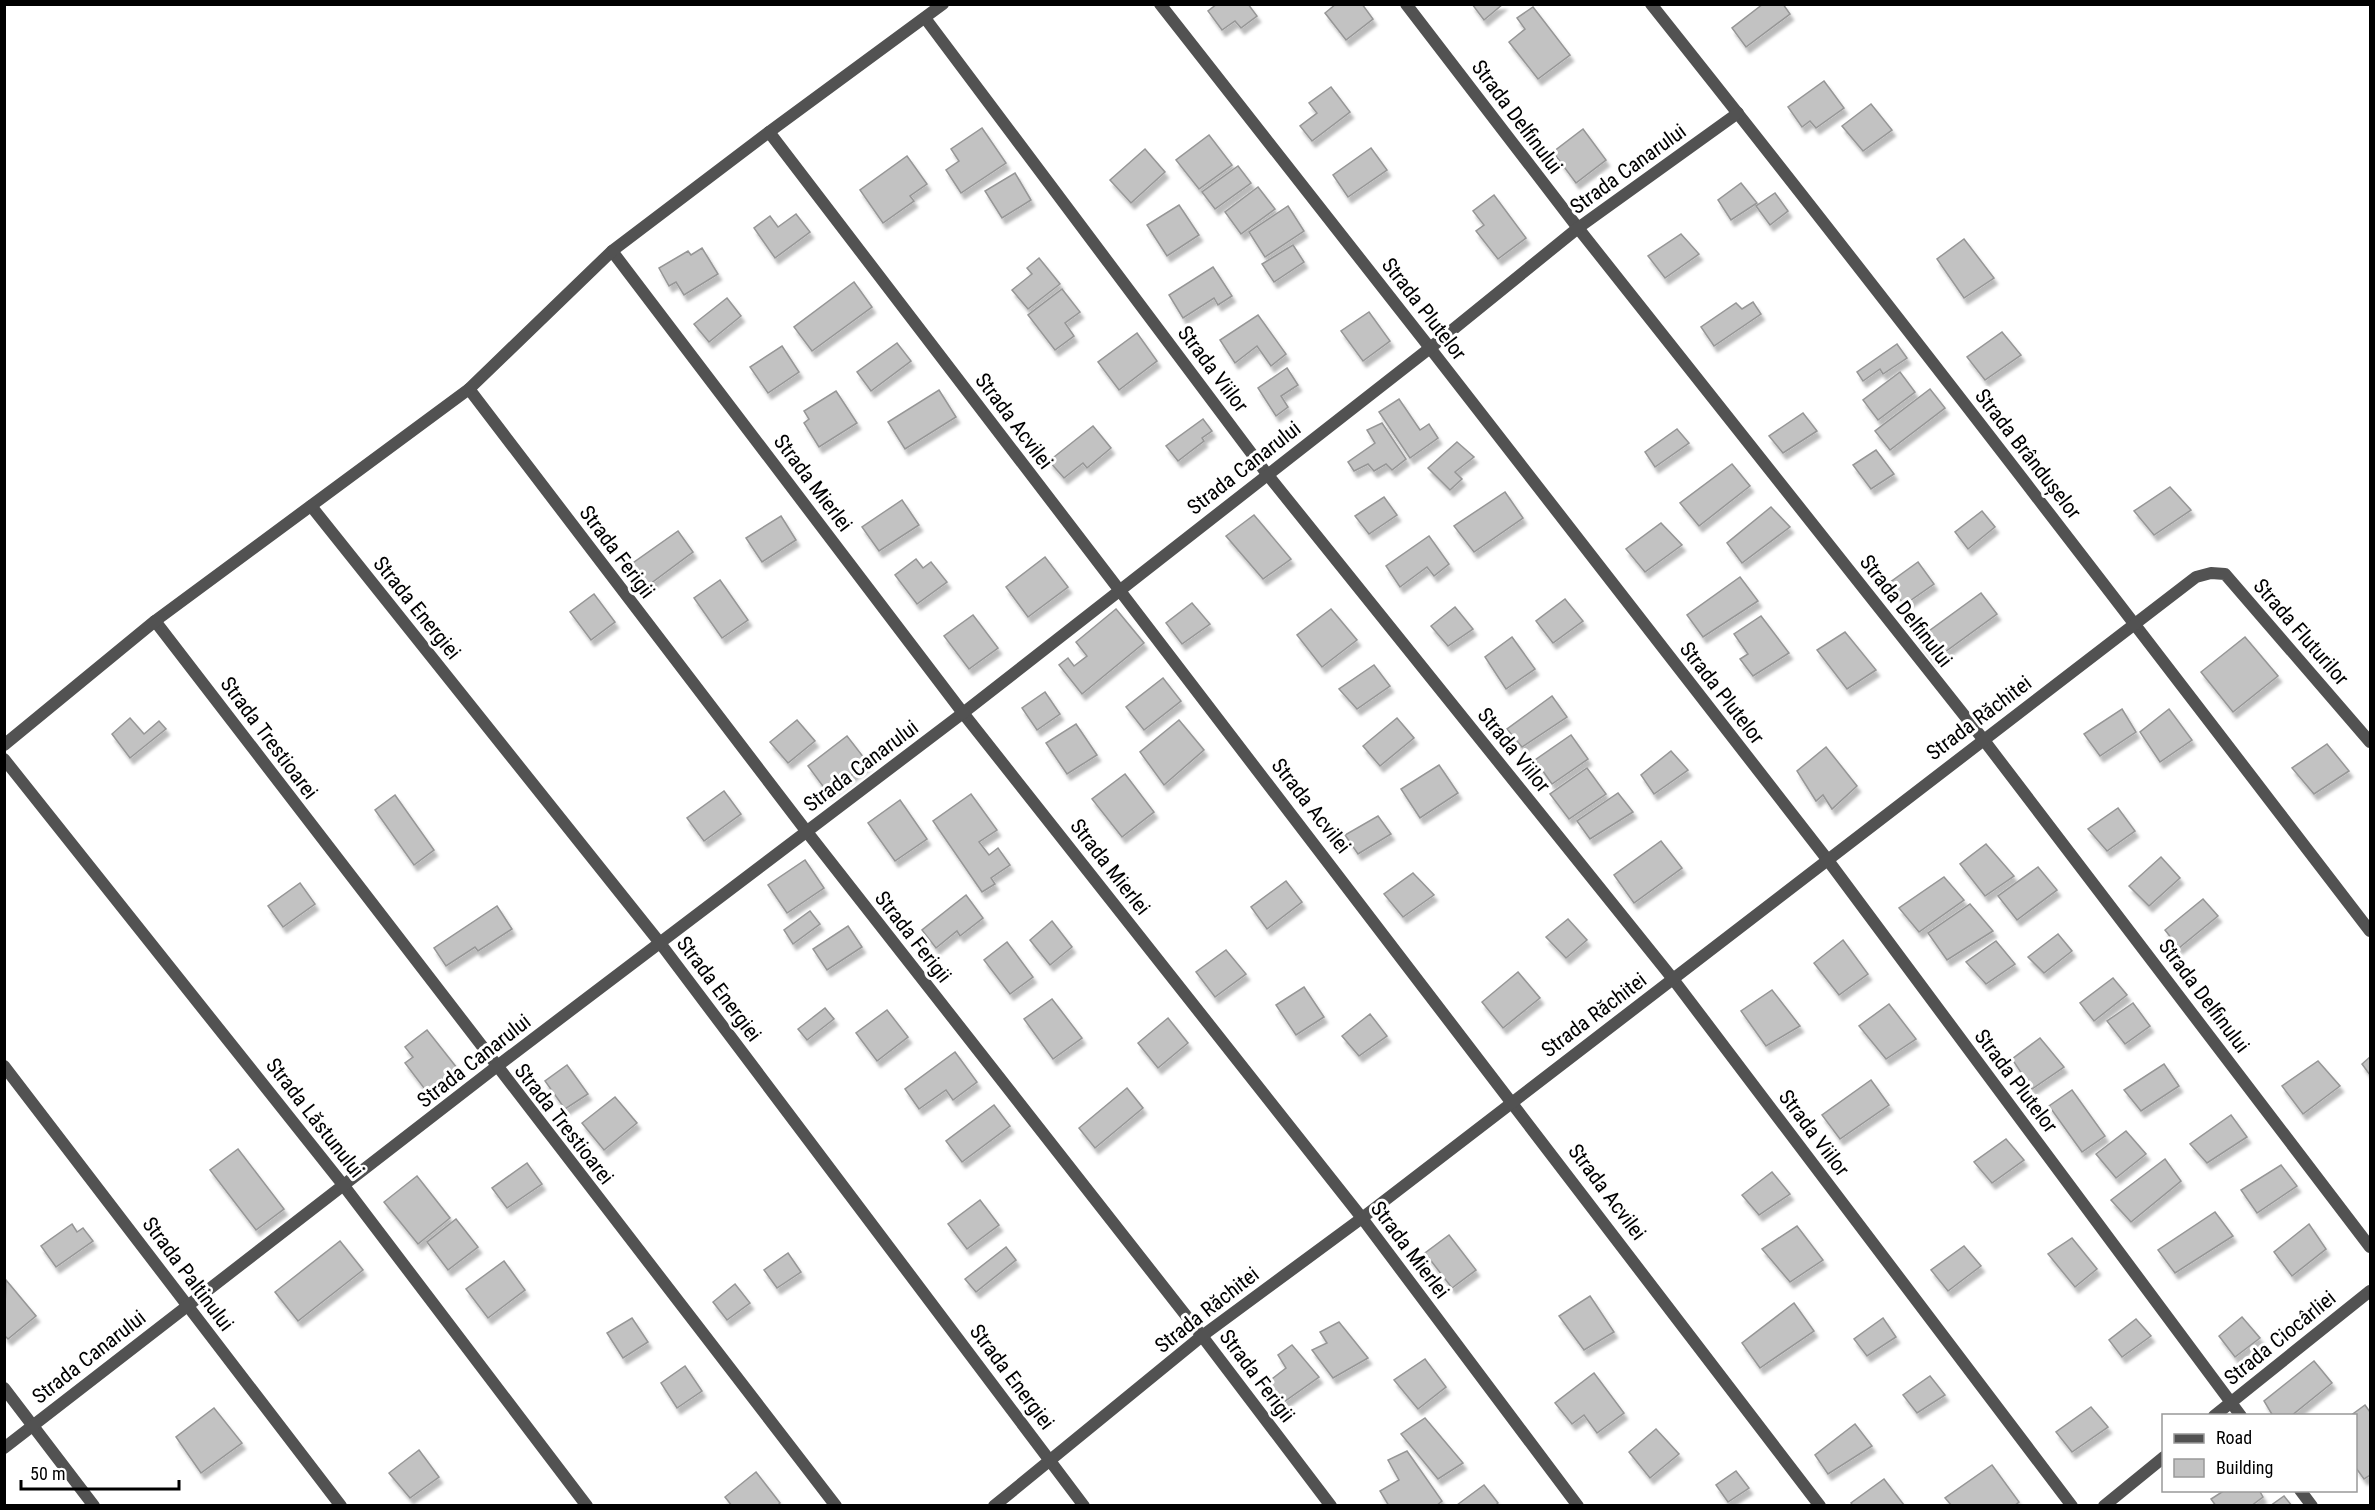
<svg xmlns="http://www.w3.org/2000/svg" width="2375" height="1510" viewBox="0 0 2375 1510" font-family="'Roboto Condensed',sans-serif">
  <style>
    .building { fill: #c2c2c2; stroke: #969696; stroke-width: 1.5; filter: url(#shadow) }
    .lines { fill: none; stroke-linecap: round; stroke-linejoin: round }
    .street { stroke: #525252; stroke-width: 12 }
    .labels { text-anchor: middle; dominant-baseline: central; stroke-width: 6; stroke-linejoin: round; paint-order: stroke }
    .street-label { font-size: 21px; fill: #000; stroke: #fff }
  </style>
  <defs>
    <filter id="shadow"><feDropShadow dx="3.5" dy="6" stdDeviation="1.5" flood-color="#0004"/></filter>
  </defs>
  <rect width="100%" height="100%" fill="#fff"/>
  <g class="building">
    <polygon points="1217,4 1248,4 1257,16 1241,28 1235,21 1222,30 1208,11"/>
    <polygon points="1336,4 1362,4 1373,19 1346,40 1325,13"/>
    <polygon points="1472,4 1503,4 1484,20"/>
    <polygon points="1763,4 1783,4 1790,14 1746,47 1732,28"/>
    <polygon points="1533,7 1570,55 1538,79 1509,42 1525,29 1517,18"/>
    <polygon points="1824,81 1844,108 1816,128 1810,121 1802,127 1788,107"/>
    <polygon points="1331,87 1350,112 1312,141 1300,126 1317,113 1309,103"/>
    <polygon points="1871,104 1892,130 1863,151 1842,126"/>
    <polygon points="982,128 1006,163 961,193 946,170 959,161 951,149"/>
    <polygon points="1583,129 1606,160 1576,183 1553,152"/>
    <polygon points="1209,135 1232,165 1199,189 1176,160"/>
    <polygon points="1371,148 1387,170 1348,197 1333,175"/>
    <polygon points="1145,149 1165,172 1131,203 1110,180"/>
    <polygon points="907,156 927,184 910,196 914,201 883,223 860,190"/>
    <polygon points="1238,166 1251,183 1215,209 1202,192"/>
    <polygon points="1015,173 1031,200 1002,218 985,191"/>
    <polygon points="1741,183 1757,203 1731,220 1718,200"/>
    <polygon points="1258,187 1275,209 1241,234 1225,212"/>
    <polygon points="1775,193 1788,211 1770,225 1756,206"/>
    <polygon points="1494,195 1526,238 1498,259 1476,231 1484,225 1473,211"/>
    <polygon points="1179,205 1199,235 1167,256 1147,225"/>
    <polygon points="1288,206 1304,231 1265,257 1249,232"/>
    <polygon points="796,214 810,232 775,258 754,228 770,216 778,227"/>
    <polygon points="1681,234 1699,254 1665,278 1648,256"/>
    <polygon points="1964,239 1994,278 1964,298 1937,259"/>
    <polygon points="1293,245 1304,262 1274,282 1262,264"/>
    <polygon points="702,248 718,274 684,295 676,282 669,286 659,268 688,251 691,255"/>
    <polygon points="1039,258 1060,284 1028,309 1012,290 1032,274 1027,268"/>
    <polygon points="1213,267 1232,296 1218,305 1214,298 1183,318 1169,295"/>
    <polygon points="854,282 872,307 812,351 794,327"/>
    <polygon points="1062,289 1080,312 1065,323 1074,336 1055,350 1028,315"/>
    <polygon points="727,298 741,316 709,342 694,324"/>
    <polygon points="1753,302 1761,314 1714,346 1701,327 1736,303 1742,309"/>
    <polygon points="1369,312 1390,341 1363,361 1341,331"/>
    <polygon points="1258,315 1286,354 1271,366 1257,346 1235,363 1220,340"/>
    <polygon points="2002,332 2021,355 1985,380 1967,357"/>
    <polygon points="1137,333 1157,361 1119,390 1098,362"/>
    <polygon points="897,343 911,361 871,391 857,372"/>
    <polygon points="1897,344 1907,358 1883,374 1880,369 1863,381 1857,372"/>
    <polygon points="782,346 799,372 768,393 750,367"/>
    <polygon points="1287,368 1298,385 1281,396 1288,407 1276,416 1258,388"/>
    <polygon points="1900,372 1915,392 1878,420 1863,400"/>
    <polygon points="1930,389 1945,408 1890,450 1875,431"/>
    <polygon points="939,390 956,417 905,449 888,422"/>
    <polygon points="836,391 857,423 819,447 804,423 809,419 804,411"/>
    <polygon points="1399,399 1420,430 1429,424 1438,438 1410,458 1379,412"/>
    <polygon points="1803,413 1817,431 1783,453 1769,436"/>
    <polygon points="1203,419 1212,431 1202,438 1204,441 1178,461 1166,446"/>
    <polygon points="1382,423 1406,459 1392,470 1386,464 1374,471 1368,464 1354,471 1348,462 1375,443 1367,430"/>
    <polygon points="1093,426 1111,448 1087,468 1083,463 1064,478 1049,461"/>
    <polygon points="1677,429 1689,443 1655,467 1645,452"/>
    <polygon points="1457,442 1474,457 1455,472 1462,479 1450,490 1428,468"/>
    <polygon points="1876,450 1894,474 1871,489 1853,465"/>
    <polygon points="1732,464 1750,486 1699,526 1680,503"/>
    <polygon points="2170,487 2191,510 2154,535 2134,511"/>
    <polygon points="1505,492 1523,518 1474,552 1454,526"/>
    <polygon points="1384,497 1397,515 1369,534 1355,516"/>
    <polygon points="902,500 919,525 879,551 862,527"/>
    <polygon points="1771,507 1790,527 1742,563 1727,543"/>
    <polygon points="1982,511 1995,527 1968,549 1955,532"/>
    <polygon points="1254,515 1291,559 1263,579 1226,536"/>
    <polygon points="781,516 796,540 762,562 746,538"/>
    <polygon points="1661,523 1682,545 1645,572 1626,549"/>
    <polygon points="678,531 693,552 646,587 630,565"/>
    <polygon points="1429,536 1449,564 1434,576 1427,567 1400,587 1386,566"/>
    <polygon points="1045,557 1068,587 1028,617 1006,587"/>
    <polygon points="916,559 923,568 931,562 947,582 917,604 895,575"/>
    <polygon points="1918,562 1934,584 1904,605 1889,583"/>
    <polygon points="1740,577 1758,601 1703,637 1687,615"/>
    <polygon points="720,580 748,620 722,638 694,598"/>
    <polygon points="1981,593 1997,614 1934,660 1918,639"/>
    <polygon points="594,594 615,622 591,640 570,612"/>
    <polygon points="1565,599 1583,621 1553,643 1536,621"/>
    <polygon points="1192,603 1210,624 1182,644 1166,623"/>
    <polygon points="1455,607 1473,629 1448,646 1431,626"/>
    <polygon points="1116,609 1144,643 1082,694 1059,665 1068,658 1074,666 1087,656 1076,642"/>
    <polygon points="1331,609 1357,640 1322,667 1297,635"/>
    <polygon points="973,615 998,648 969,669 944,636"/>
    <polygon points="1761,616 1789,653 1753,676 1740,659 1748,654 1734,634"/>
    <polygon points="1845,632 1876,670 1847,689 1817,650"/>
    <polygon points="1512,637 1535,669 1506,689 1485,657"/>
    <polygon points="2245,637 2278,676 2233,712 2201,672"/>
    <polygon points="1374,665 1390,686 1357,709 1339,689"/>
    <polygon points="1163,678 1181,701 1144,730 1126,707"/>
    <polygon points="1045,692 1060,714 1037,730 1022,708"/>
    <polygon points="1552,696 1567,717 1522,747 1507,729"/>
    <polygon points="2122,709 2136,732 2100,756 2084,734"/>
    <polygon points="2169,709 2192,740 2160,762 2140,732"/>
    <polygon points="130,718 144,734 159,721 166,729 130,758 112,734"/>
    <polygon points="1397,718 1414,738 1380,766 1363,746"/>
    <polygon points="797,720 815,741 788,763 770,742"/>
    <polygon points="1179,720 1204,750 1164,785 1140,752"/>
    <polygon points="1076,724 1097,755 1067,774 1046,743"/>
    <polygon points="1571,735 1588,759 1552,784 1535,760"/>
    <polygon points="847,736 868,763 828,793 808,766"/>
    <polygon points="2327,744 2349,771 2314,794 2292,768"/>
    <polygon points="1826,747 1857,786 1832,809 1823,795 1816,801 1797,771"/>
    <polygon points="1671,751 1688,770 1654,794 1641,775"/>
    <polygon points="1439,765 1458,793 1420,818 1401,789"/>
    <polygon points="1587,768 1606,794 1569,819 1550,794"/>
    <polygon points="1125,774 1154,812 1122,837 1092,799"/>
    <polygon points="724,791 741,814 704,841 687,818"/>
    <polygon points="1618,793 1633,812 1590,839 1577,821"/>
    <polygon points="971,794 997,830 979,842 989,855 998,848 1010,865 991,878 995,884 982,892 933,821"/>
    <polygon points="395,795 434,850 414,865 375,810"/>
    <polygon points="900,800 927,839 895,861 868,823"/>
    <polygon points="2118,808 2135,831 2107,851 2088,829"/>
    <polygon points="1378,816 1391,834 1358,854 1345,835"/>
    <polygon points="1661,841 1682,868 1634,903 1614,875"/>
    <polygon points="1986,844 2014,876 1985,896 1960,864"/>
    <polygon points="2161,857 2180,878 2149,906 2129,886"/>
    <polygon points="805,860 824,888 787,913 768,885"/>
    <polygon points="2038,867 2057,890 2017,920 1998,896"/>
    <polygon points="1413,873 1434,895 1403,917 1384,894"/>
    <polygon points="1944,877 1964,900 1919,932 1899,908"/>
    <polygon points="1286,881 1302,902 1267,929 1251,907"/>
    <polygon points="300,883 315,904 283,927 268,906"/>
    <polygon points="966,895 983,918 960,936 957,931 936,948 922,930"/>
    <polygon points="2203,899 2218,916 2179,948 2165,930"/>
    <polygon points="1970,904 1993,931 1947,960 1928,933"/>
    <polygon points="497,906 512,929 478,951 475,947 446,966 434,948"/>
    <polygon points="810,911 820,924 793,944 784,930"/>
    <polygon points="1568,919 1587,940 1566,958 1546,937"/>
    <polygon points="1052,921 1072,947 1050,965 1030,940"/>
    <polygon points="848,926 862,947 827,970 813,949"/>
    <polygon points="2058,934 2072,951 2044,973 2028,957"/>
    <polygon points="1843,940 1868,974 1839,995 1814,963"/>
    <polygon points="1996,941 2015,964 1986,984 1966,962"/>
    <polygon points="1007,942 1033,977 1010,994 984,960"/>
    <polygon points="1226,950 1246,974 1215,997 1196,972"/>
    <polygon points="1518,972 1540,998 1503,1028 1482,1002"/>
    <polygon points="2113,978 2127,995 2094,1021 2080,1003"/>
    <polygon points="1304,987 1324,1017 1296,1035 1276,1005"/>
    <polygon points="1772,990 1800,1026 1766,1046 1741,1011"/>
    <polygon points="1052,999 1082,1038 1053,1059 1024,1019"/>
    <polygon points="2133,1003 2150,1026 2125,1044 2107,1021"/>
    <polygon points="1889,1004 1916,1039 1886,1059 1859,1026"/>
    <polygon points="825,1008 834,1019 807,1040 798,1029"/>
    <polygon points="887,1010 908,1037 877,1061 856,1033"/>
    <polygon points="1370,1014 1387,1036 1359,1056 1342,1036"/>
    <polygon points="1168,1018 1188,1043 1158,1068 1138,1043"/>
    <polygon points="427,1030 457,1068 427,1092 405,1063 413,1057 405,1047"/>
    <polygon points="2040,1038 2064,1067 2032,1089 2012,1059"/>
    <polygon points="955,1052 977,1082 953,1100 946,1090 919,1109 905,1089"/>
    <polygon points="2370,1057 2370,1075 2362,1064"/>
    <polygon points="2318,1061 2340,1086 2303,1114 2282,1086"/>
    <polygon points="2164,1064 2179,1086 2141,1111 2124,1090"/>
    <polygon points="567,1065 588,1094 565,1109 545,1081"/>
    <polygon points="1871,1080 1889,1105 1840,1139 1822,1115"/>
    <polygon points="1127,1088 1143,1108 1095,1148 1079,1128"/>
    <polygon points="2072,1090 2105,1136 2082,1152 2049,1106"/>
    <polygon points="615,1097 637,1123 604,1150 582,1123"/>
    <polygon points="994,1105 1010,1126 962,1162 946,1141"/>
    <polygon points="2231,1115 2247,1137 2207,1163 2190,1144"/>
    <polygon points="2126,1131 2146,1154 2116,1178 2096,1154"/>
    <polygon points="2006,1139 2024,1160 1992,1183 1974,1162"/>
    <polygon points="238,1149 284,1209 256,1230 210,1170"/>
    <polygon points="2165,1159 2181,1181 2131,1222 2111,1200"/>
    <polygon points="527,1163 542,1184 507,1208 492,1188"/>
    <polygon points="2281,1165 2297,1186 2257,1213 2241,1190"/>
    <polygon points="1772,1172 1790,1194 1759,1215 1742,1195"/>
    <polygon points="417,1176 450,1218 418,1244 384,1202"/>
    <polygon points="980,1200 999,1225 967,1249 948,1224"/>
    <polygon points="2215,1212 2233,1236 2175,1273 2158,1250"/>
    <polygon points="456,1219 478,1247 448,1270 427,1242"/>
    <polygon points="72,1224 77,1232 83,1228 93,1241 56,1267 41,1246"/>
    <polygon points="2309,1224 2326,1249 2292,1276 2274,1252"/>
    <polygon points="1797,1226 1823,1260 1790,1282 1762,1249"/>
    <polygon points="1449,1235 1476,1270 1452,1288 1425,1253"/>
    <polygon points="2072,1238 2097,1269 2075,1287 2048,1254"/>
    <polygon points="340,1241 363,1270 298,1321 275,1292"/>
    <polygon points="1964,1246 1981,1266 1948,1291 1931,1270"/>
    <polygon points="1006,1247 1016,1260 976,1292 965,1279"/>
    <polygon points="788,1253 801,1272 777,1288 764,1270"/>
    <polygon points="504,1261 525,1290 488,1318 466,1289"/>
    <polygon points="6,1280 36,1316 8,1339 4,1335"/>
    <polygon points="735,1284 750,1303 727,1320 713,1302"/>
    <polygon points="1590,1296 1614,1332 1584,1350 1559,1316"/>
    <polygon points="1794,1303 1814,1331 1760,1368 1742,1343"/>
    <polygon points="2242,1317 2260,1338 2235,1357 2219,1336"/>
    <polygon points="632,1318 648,1342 623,1358 607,1333"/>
    <polygon points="1883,1318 1896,1337 1867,1356 1854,1339"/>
    <polygon points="2136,1319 2151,1336 2122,1357 2109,1340"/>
    <polygon points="1339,1322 1368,1358 1333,1378 1312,1350 1327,1343 1320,1332"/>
    <polygon points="1292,1345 1319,1377 1281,1404 1264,1385 1286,1368 1278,1355"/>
    <polygon points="1425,1359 1446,1387 1418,1409 1394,1380"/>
    <polygon points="2314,1361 2332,1383 2291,1416 2273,1416 2264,1401"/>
    <polygon points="685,1366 702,1391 677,1408 661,1383"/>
    <polygon points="1594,1373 1624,1413 1597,1433 1584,1415 1572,1424 1555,1403"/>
    <polygon points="1930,1376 1945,1395 1917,1413 1903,1395"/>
    <polygon points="2365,1405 2370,1412 2370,1475 2364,1479 2356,1468 2356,1416 2350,1416"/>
    <polygon points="2091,1407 2108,1427 2072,1452 2056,1432"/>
    <polygon points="214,1408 242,1443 201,1473 176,1437"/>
    <polygon points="1425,1418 1463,1463 1438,1479 1401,1434"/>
    <polygon points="1855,1424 1872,1446 1828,1474 1815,1455"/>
    <polygon points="1656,1429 1679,1454 1650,1478 1629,1452"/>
    <polygon points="419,1450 439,1477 410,1498 389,1473"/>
    <polygon points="1407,1451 1442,1501 1436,1506 1389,1506 1380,1491 1399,1480 1388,1460"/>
    <polygon points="1992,1465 2019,1502 2014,1506 1952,1506 1945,1498"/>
    <polygon points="1736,1471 1749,1488 1728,1502 1716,1485"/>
    <polygon points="756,1472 780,1503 777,1506 732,1506 725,1497"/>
    <polygon points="1884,1479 1904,1505 1853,1506 1851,1503"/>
    <polygon points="1484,1485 1498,1503 1495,1506 1457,1505"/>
    <polygon points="2225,1490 2259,1490 2263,1497 2251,1506 2216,1506 2211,1499"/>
    <polygon points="2284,1496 2292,1506 2270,1506"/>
  </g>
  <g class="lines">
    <g class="street">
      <polyline points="1160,4 1430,348 1827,859 2241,1416"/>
      <polyline points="1406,4 1578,228 1983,739 2370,1247"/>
      <path d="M1651,4C1895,310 2132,621 2370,931"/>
      <polyline points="925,18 1267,474 1673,979 2072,1506"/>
      <path d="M769,132C1119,590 1472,1046 1820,1506"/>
      <polyline points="612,251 963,713 1362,1218 1578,1506"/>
      <polyline points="469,389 807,832 1202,1336 1331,1506"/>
      <polyline points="311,506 660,943 1084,1506"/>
      <polyline points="155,621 836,1506"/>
      <polyline points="4,745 155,621 469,389 612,251 769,132 943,4"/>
      <polyline points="4,759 344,1186 587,1506"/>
      <polyline points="4,1066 341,1506"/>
      <polyline points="4,1388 94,1506"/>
      <polyline points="2214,1416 2370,1291"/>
      <polyline points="4,1448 496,1067 963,713 1430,348 1578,228 1738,113"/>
      <polyline points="2300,1490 2312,1506"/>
      <polyline points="994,1506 1202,1336 1362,1218 2196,577 2211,573 2225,574 2370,742"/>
      <polyline points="2104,1506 2164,1457"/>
    </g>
  </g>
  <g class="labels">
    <g class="street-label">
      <text transform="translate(1517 117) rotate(53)">Strada Delfinului</text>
      <text transform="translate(1628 169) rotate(-36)">Strada Canarului</text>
      <text transform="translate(1424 309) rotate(52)">Strada Plutelor</text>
      <text transform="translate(1213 369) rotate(53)">Strada Viilor</text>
      <text transform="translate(1014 421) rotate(53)">Strada Acvilei</text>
      <text transform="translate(2028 454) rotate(52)">Strada Brândușelor</text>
      <text transform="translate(1244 468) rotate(-38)">Strada Canarului</text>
      <text transform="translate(813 483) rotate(53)">Strada Mierlei</text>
      <text transform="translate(617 552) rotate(53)">Strada Ferigii</text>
      <text transform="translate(417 608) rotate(51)">Strada Energiei</text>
      <text transform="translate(1906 611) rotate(52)">Strada Delfinului</text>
      <text transform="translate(2301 632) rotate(49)">Strada Fluturilor</text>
      <text transform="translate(1722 693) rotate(52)">Strada Plutelor</text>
      <text transform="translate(1979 718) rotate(-37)">Strada Răchitei</text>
      <text transform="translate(269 738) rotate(53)">Strada Trestioarei</text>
      <text transform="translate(1514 750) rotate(51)">Strada Viilor</text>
      <text transform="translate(861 766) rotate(-37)">Strada Canarului</text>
      <text transform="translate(1311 806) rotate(52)">Strada Acvilei</text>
      <text transform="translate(1110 867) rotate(52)">Strada Mierlei</text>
      <text transform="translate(913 937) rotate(52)">Strada Ferigii</text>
      <text transform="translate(719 989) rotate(53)">Strada Energiei</text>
      <text transform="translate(2204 996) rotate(53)">Strada Delfinului</text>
      <text transform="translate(1594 1015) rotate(-37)">Strada Răchitei</text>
      <text transform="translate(474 1061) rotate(-38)">Strada Canarului</text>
      <text transform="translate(2016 1081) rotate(53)">Strada Plutelor</text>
      <text transform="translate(315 1118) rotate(52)">Strada Lăstunului</text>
      <text transform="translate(564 1124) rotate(52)">Strada Trestioarei</text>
      <text transform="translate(1814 1133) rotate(53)">Strada Viilor</text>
      <text transform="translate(1607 1192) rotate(53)">Strada Acvilei</text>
      <text transform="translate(1410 1250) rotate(53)">Strada Mierlei</text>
      <text transform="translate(188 1274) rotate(53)">Strada Paltinului</text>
      <text transform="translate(1207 1310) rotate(-38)">Strada Răchitei</text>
      <text transform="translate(2280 1338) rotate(-39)">Strada Ciocârliei</text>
      <text transform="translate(89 1357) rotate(-38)">Strada Canarului</text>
      <text transform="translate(1257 1376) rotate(53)">Strada Ferigii</text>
      <text transform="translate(1012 1377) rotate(53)">Strada Energiei</text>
    </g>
  </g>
  <rect width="2375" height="1510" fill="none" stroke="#000000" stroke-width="12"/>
  <rect x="2162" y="1414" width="195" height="78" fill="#ffffff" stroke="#999999" stroke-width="1.5"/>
  <rect x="2174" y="1434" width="30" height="9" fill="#525252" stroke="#999999" stroke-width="1.5"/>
  <text x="2216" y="1444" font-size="18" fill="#000000">Road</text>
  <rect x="2174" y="1459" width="30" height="18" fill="#c2c2c2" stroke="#999999" stroke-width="1.5"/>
  <text x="2216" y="1474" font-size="18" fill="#000000">Building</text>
  <path d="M21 1480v9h158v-9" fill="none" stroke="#000000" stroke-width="3"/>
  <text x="30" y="1480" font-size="18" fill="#000000" stroke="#ffffff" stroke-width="4.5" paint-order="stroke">50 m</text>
</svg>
